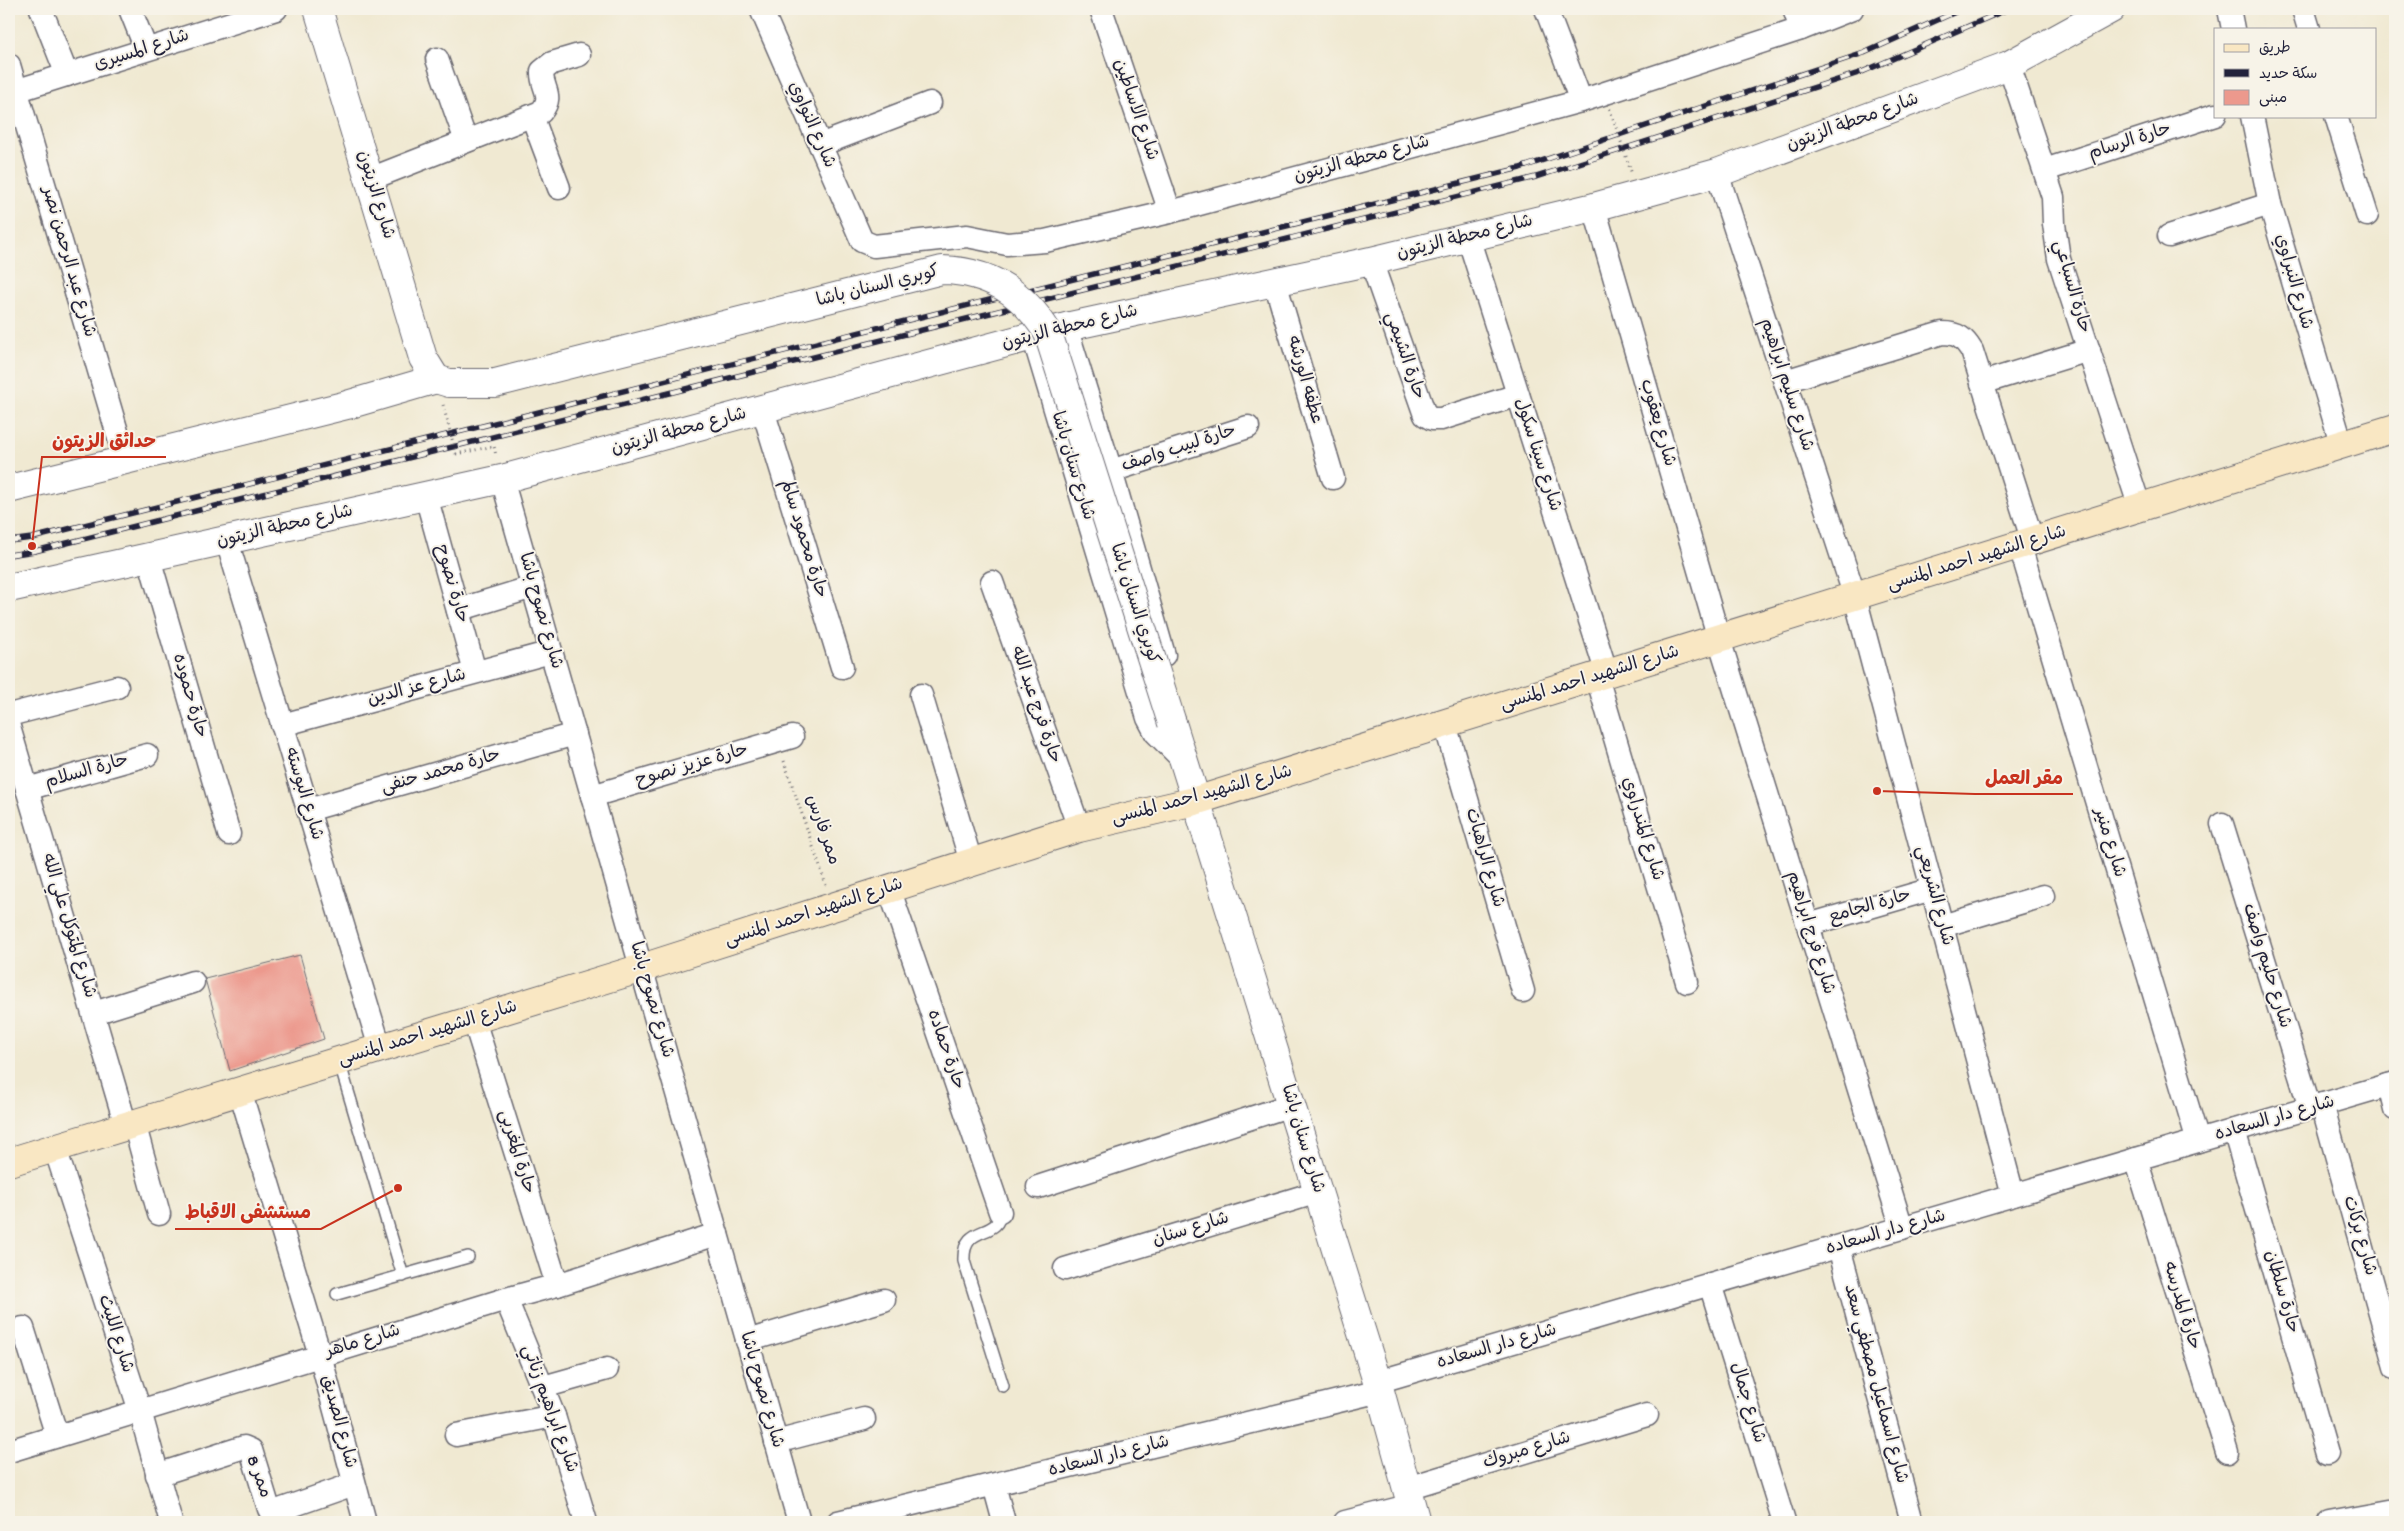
<svg xmlns="http://www.w3.org/2000/svg" width="2404" height="1531" viewBox="0 0 2404 1531" font-family="'Gochi Hand','Playpen Sans Arabic',sans-serif">
  <style>
    .building { fill: #ec998d }
    .lines { fill: none; stroke-linecap: round; stroke-linejoin: round }
    .service-casing { stroke: #6a6870; stroke-width: 14 }
    .minor-casing { stroke: #6a6870; stroke-width: 25 }
    .tertiary-casing { stroke: #6a6870; stroke-width: 30 }
    .secondary-casing { stroke: #6a6870; stroke-width: 30 }
    .path { stroke: #6a6870; stroke-width: 3; stroke-dasharray: 1 4; stroke-linecap: butt }
    .service { stroke: #fff; stroke-width: 11 }
    .minor { stroke: #fff; stroke-width: 22 }
    .tertiary { stroke: #fff; stroke-width: 28 }
    .secondary { stroke: #f9e7c3; stroke-width: 28 }
    .rail-casing { stroke: #22223b; stroke-width: 5.5 }
    .rail { stroke: #f7f3e8; stroke-width: 4; stroke-dasharray: 11; stroke-linecap: butt }
    .tertiary-bridge-casing { stroke: #6a6870; stroke-width: 30; stroke-linecap: butt }
    .path-bridge { stroke: #6a6870; stroke-width: 3; stroke-dasharray: 1 4; stroke-linecap: butt }
    .tertiary-bridge { stroke: #fff; stroke-width: 28 }
    .labels { text-anchor: middle; dominant-baseline: central; stroke-width: 4; stroke-linejoin: round; paint-order: stroke }
    .street-label { font-size: 18px; fill: #22223b; stroke: #f7f3e8 }
    .leader { fill: none; stroke: #c8321e; stroke-width: 2 }
    .callout-dot { fill: #c8321e; stroke: #f7f3e8; stroke-width: 2 }
    .callout-label { font-size: 19px; text-anchor: middle; font-weight: bold; fill: #c8321e; stroke: #f7f3e8; stroke-width: 4; stroke-linejoin: round; paint-order: stroke }
  </style>
  <rect width="100%" height="100%" fill="#f7f3e8"/>
  <filter id="ink" filterUnits="userSpaceOnUse"><feTurbulence type="fractalNoise" baseFrequency=".02" numOctaves="2"/><feDisplacementMap in="SourceGraphic" scale="10" xChannelSelector="R" yChannelSelector="G"/><feConvolveMatrix kernelMatrix="1 2 1 2 8 2 1 2 1" color-interpolation-filters="sRGB"/></filter>
  <filter id="wash" filterUnits="userSpaceOnUse"><feTurbulence type="fractalNoise" baseFrequency=".0096" numOctaves="4" result="noise"/><feDisplacementMap in="SourceGraphic" scale="20" xChannelSelector="R" yChannelSelector="G"/><feGaussianBlur stdDeviation="1.12" result="paint"/><feColorMatrix in="noise" values="0 0 0 0 0 0 0 0 0 0 0 0 0 0 0 0 0 1.4 0 .05"/><feComposite in="paint" operator="in"/></filter>
  <g filter="url(#wash)">
    <rect width="100%" height="100%" fill="#f0e9d2"/>
    <g id="blocks">
      <polygon class="building" points="300,955 324,1039 230,1071 205,979"/>
    </g>
  </g>
  <g filter="url(#ink)">
    <use href="#blocks" fill-opacity="0" stroke="#6a6870" stroke-width="1"/>
    <g class="lines">
      <g class="service-casing">
        <g id="service">
          <polyline points="339,1061 403,1276"/>
          <path d="M1000,1212C1000,1240 962,1222 964,1261L1003,1386"/>
          <polyline points="337,1294 468,1257"/>
        </g>
      </g>
      <g class="minor-casing">
        <g id="minor">
          <polyline points="41,9 67,75"/>
          <polyline points="130,9 146,49"/>
          <polyline points="761,9 862,241 874,246 967,236 1007,244 1045,241 1170,212 1581,101 1801,29 1852,9"/>
          <polyline points="1101,9 1170,212"/>
          <polyline points="1546,9 1581,101"/>
          <polyline points="1794,9 1801,29"/>
          <polyline points="2229,9 2233,29"/>
          <polyline points="2303,9 2309,29"/>
          <polyline points="437,59 466,141"/>
          <polyline points="9,65 125,459"/>
          <polyline points="2009,65 2053,197 2054,224 2059,259 2140,508"/>
          <polyline points="9,93 276,9"/>
          <polyline points="532,116 559,188"/>
          <polyline points="2252,116 2270,204 2342,446"/>
          <polyline points="2336,116 2367,215"/>
          <polyline points="820,145 930,103"/>
          <polyline points="2045,170 2215,115"/>
          <polyline points="1717,173 1855,597 2013,1195"/>
          <path d="M370,179L541,112C555,95 541,89 542,71L552,63L579,55"/>
          <polyline points="1594,207 1719,639 1902,1228"/>
          <polyline points="2169,236 2270,204"/>
          <polyline points="1468,237 1607,674"/>
          <polyline points="1371,261 1425,415 1432,419 1441,419 1518,395"/>
          <polyline points="1275,282 1333,478"/>
          <polyline points="1066,327 1111,471 1164,655"/>
          <polyline points="1033,336 1148,718 1156,733 1181,758"/>
          <path d="M1785,381L1942,333C1958,333 1964,338 1972,351L2033,542"/>
          <polyline points="1982,383 2089,350"/>
          <polyline points="763,410 842,667"/>
          <polyline points="1111,471 1248,427"/>
          <polyline points="502,479 799,1522"/>
          <polyline points="426,496 475,672"/>
          <polyline points="227,541 380,1048"/>
          <polyline points="2020,546 2198,1141"/>
          <polyline points="149,558 229,834"/>
          <polyline points="992,582 1079,828"/>
          <polyline points="458,610 533,587"/>
          <polyline points="1597,677 1687,982"/>
          <polyline points="921,695 971,862"/>
          <polyline points="9,715 117,687"/>
          <polyline points="1445,724 1523,991"/>
          <polyline points="282,725 551,652"/>
          <polyline points="9,727 126,1126"/>
          <polyline points="27,789 147,755"/>
          <polyline points="592,796 792,737"/>
          <polyline points="308,810 575,734"/>
          <polyline points="2222,824 2310,1108"/>
          <polyline points="889,888 1000,1212"/>
          <polyline points="1808,925 1932,889"/>
          <polyline points="1942,926 2043,896"/>
          <polyline points="94,1013 193,982"/>
          <polyline points="474,1020 557,1285"/>
          <polyline points="2389,1085 2395,1109"/>
          <polyline points="240,1091 320,1355 365,1522"/>
          <polyline points="2322,1104 2395,1367"/>
          <polyline points="134,1123 159,1214"/>
          <polyline points="2234,1130 2327,1454"/>
          <polyline points="55,1148 140,1411 171,1522"/>
          <polyline points="2136,1159 2227,1452"/>
          <polyline points="1038,1187 1291,1105"/>
          <polyline points="1839,1247 1912,1522"/>
          <polyline points="1065,1269 1318,1192"/>
          <polyline points="1710,1284 1784,1522"/>
          <polyline points="506,1299 554,1416 586,1522"/>
          <polyline points="23,1328 57,1436"/>
          <polyline points="747,1341 884,1300"/>
          <polyline points="1377,1382 2395,1083"/>
          <polyline points="543,1387 607,1369"/>
          <polyline points="456,1435 554,1416"/>
          <polyline points="776,1442 864,1419"/>
          <polyline points="9,1451 506,1299 557,1285 717,1234"/>
          <polyline points="157,1475 244,1447 251,1450 269,1509 274,1512 354,1484"/>
          <polyline points="994,1485 1004,1522"/>
          <polyline points="1407,1488 1647,1415"/>
          <polyline points="838,1522 1380,1391"/>
          <polyline points="1345,1522 1412,1505"/>
          <polyline points="2329,1522 2395,1510"/>
        </g>
      </g>
      <g class="tertiary-casing">
        <g id="tertiary">
          <polyline points="318,9 423,358 436,379"/>
          <polyline points="436,379 449,383 495,383"/>
          <polyline points="9,489 347,405 436,379"/>
          <polyline points="9,588 502,479 1066,327 1371,261 1594,207 1717,173 2009,65 2111,9"/>
          <polyline points="1172,723 1380,1391 1416,1522"/>
        </g>
      </g>
      <g class="secondary-casing">
        <polyline id="secondary" points="9,1162 642,968 1079,828 1195,801 2395,428"/>
      </g>
      <g class="path">
        <polyline points="456,454 494,446 496,456"/>
        <polyline points="784,761 826,885"/>
      </g>
      <use href="#service" class="service"/>
      <use href="#minor" class="minor"/>
      <use href="#tertiary" class="tertiary"/>
      <use href="#secondary" class="secondary"/>
      <g class="rail-casing">
        <g id="rail">
          <polyline points="9,541 32,538 1520,168 1864,53 1962,9"/>
          <polyline points="9,555 35,551 1536,177 1862,72 2008,9"/>
        </g>
      </g>
      <use href="#rail" class="rail"/>
      <g class="tertiary-bridge-casing">
        <path id="tertiary-bridge" d="M495,383L942,270C989,271 1023,292 1048,333L1172,723"/>
      </g>
      <g class="path-bridge">
        <polyline points="1608,104 1632,174"/>
        <polyline points="443,405 456,454"/>
      </g>
      <use href="#tertiary-bridge" class="tertiary-bridge"/>
    </g>
  </g>
  <g class="labels">
    <g class="street-label">
      <text transform="translate(142 51) rotate(-18)">شارع المسيرى</text>
      <text transform="translate(1135 110) rotate(71)">شارع الاساطين</text>
      <text transform="translate(1853 123) rotate(-20)">شارع محطة الزيتون</text>
      <text transform="translate(811 125) rotate(66)">شارع النواوي</text>
      <text transform="translate(2130 142) rotate(-18)">حارة الرسام</text>
      <text transform="translate(1362 160) rotate(-15)">شارع محطه الزيتون</text>
      <text transform="translate(375 195) rotate(73)">شارع الزيتون</text>
      <text transform="translate(1465 238) rotate(-14)">شارع محطة الزيتون</text>
      <text transform="translate(68 262) rotate(74)">شارع عبد الرحمن نصر</text>
      <text transform="translate(2293 282) rotate(74)">شارع النبراوي</text>
      <text transform="translate(878 287) rotate(-14)">كوبري السنان باشا</text>
      <text transform="translate(2071 287) rotate(74)">حارة السباعي</text>
      <text transform="translate(1070 328) rotate(-14)">شارع محطة الزيتون</text>
      <text transform="translate(1404 356) rotate(71)">حارة الشيمي</text>
      <text transform="translate(1304 380) rotate(74)">عطفه الورشه</text>
      <text transform="translate(1786 385) rotate(72)">شارع سليم ابراهيم</text>
      <text transform="translate(1657 423) rotate(74)">شارع يعقوب</text>
      <text transform="translate(679 432) rotate(-15)">شارع محطة الزيتون</text>
      <text transform="translate(1179 449) rotate(-18)">حارة لبيب واصف</text>
      <text transform="translate(1537 455) rotate(72)">شارع سينا سكول</text>
      <text transform="translate(1072 466) rotate(73)">شارع سنان باشا</text>
      <text transform="translate(285 527) rotate(-13)">شارع محطة الزيتون</text>
      <text transform="translate(803 539) rotate(73)">حارة محمود سالم</text>
      <text transform="translate(1977 559) rotate(-17)">شارع الشهيد احمد المنسى</text>
      <text transform="translate(451 584) rotate(74)">حارة نصوح</text>
      <text transform="translate(1134 604) rotate(72)">كوبري السنان باشا</text>
      <text transform="translate(540 611) rotate(74)">شارع نصوح باشا</text>
      <text transform="translate(1590 679) rotate(-17)">شارع الشهيد احمد المنسى</text>
      <text transform="translate(417 688) rotate(-15)">شارع عز الدين</text>
      <text transform="translate(189 696) rotate(74)">حارة حموده</text>
      <text transform="translate(1035 705) rotate(71)">حارة فرج عبد الله</text>
      <text transform="translate(692 766) rotate(-16)">حارة عزيز نصوح</text>
      <text transform="translate(87 772) rotate(-16)">حارة السلام</text>
      <text transform="translate(441 772) rotate(-16)">حارة محمد حنفى</text>
      <text transform="translate(303 794) rotate(73)">شارع البوسته</text>
      <text transform="translate(1202 796) rotate(-15)">شارع الشهيد احمد المنسى</text>
      <text transform="translate(1642 829) rotate(73)">شارع المندراوي</text>
      <text transform="translate(822 830) rotate(71)">ممر فارس</text>
      <text transform="translate(2109 843) rotate(73)">شارع منير</text>
      <text transform="translate(1484 858) rotate(74)">شارع الراهبات</text>
      <text transform="translate(1934 896) rotate(75)">شارع الشريعي</text>
      <text transform="translate(1870 907) rotate(-16)">حارة الجامع</text>
      <text transform="translate(814 913) rotate(-18)">شارع الشهيد احمد المنسى</text>
      <text transform="translate(68 926) rotate(73)">شارع المتوكل علي الله</text>
      <text transform="translate(1810 933) rotate(73)">شارع فرج ابراهيم</text>
      <text transform="translate(2266 966) rotate(73)">شارع حليم واصف</text>
      <text transform="translate(651 1000) rotate(74)">شارع نصوح باشا</text>
      <text transform="translate(428 1034) rotate(-17)">شارع الشهيد احمد المنسى</text>
      <text transform="translate(945 1050) rotate(71)">حارة حماده</text>
      <text transform="translate(2275 1119) rotate(-16)">شارع دار السعاده</text>
      <text transform="translate(1302 1139) rotate(73)">شارع سنان باشا</text>
      <text transform="translate(516 1152) rotate(73)">حارة المغربى</text>
      <text transform="translate(1191 1230) rotate(-17)">شارع سنان</text>
      <text transform="translate(1886 1233) rotate(-16)">شارع دار السعاده</text>
      <text transform="translate(2359 1236) rotate(74)">شارع بركات</text>
      <text transform="translate(2281 1292) rotate(74)">حارة سلطان</text>
      <text transform="translate(2181 1306) rotate(73)">حارة المدرسه</text>
      <text transform="translate(115 1334) rotate(72)">شارع الليث</text>
      <text transform="translate(363 1342) rotate(-17)">شارع ماهر</text>
      <text transform="translate(1497 1347) rotate(-16)">شارع دار السعاده</text>
      <text transform="translate(1875 1384) rotate(75)">شارع اسماعيل مصطفي سعد</text>
      <text transform="translate(761 1390) rotate(74)">شارع نصوح باشا</text>
      <text transform="translate(1747 1403) rotate(73)">شارع جمال</text>
      <text transform="translate(549 1409) rotate(70)">شارع ابراهيم زناتي</text>
      <text transform="translate(338 1422) rotate(75)">شارع الصديق</text>
      <text transform="translate(1527 1451) rotate(-17)">شارع مبروك</text>
      <text transform="translate(1109 1457) rotate(-14)">شارع دار السعاده</text>
      <text transform="translate(258 1477) rotate(70)">ممر 8</text>
    </g>
  </g>
  <path class="leader" d="M32 546L42 457H166M1877 791L1975 794H2073M398 1188L321 1229H175"/>
  <g class="callout-dot">
    <circle cx="32" cy="546" r="5"/>
    <circle cx="1877" cy="791" r="5"/>
    <circle cx="398" cy="1188" r="5"/>
  </g>
  <g class="callout-label">
    <text x="104" y="447">حدائق الزيتون</text>
    <text x="2024" y="784">مقر العمل</text>
    <text x="248" y="1218">مستشفى الاقباط</text>
  </g>
  <rect width="2404" height="1531" fill="none" stroke="#f7f3e8" stroke-width="30"/>
  <rect x="2214" y="28" width="162" height="90" fill="#f7f3e8" stroke="#a29fa3"/>
  <rect x="2224" y="44" width="25" height="8" fill="#f9e7c3" stroke="#a29fa3"/>
  <text x="2259" y="52" font-size="15" fill="#22223b">طريق</text>
  <rect x="2224" y="69" width="25" height="8" fill="#22223b" stroke="#a29fa3"/>
  <text x="2259" y="78" font-size="15" fill="#22223b">سكة حديد</text>
  <rect x="2224" y="90" width="25" height="15" fill="#ec998d" stroke="#a29fa3"/>
  <text x="2259" y="102" font-size="15" fill="#22223b">مبنى</text>
</svg>
